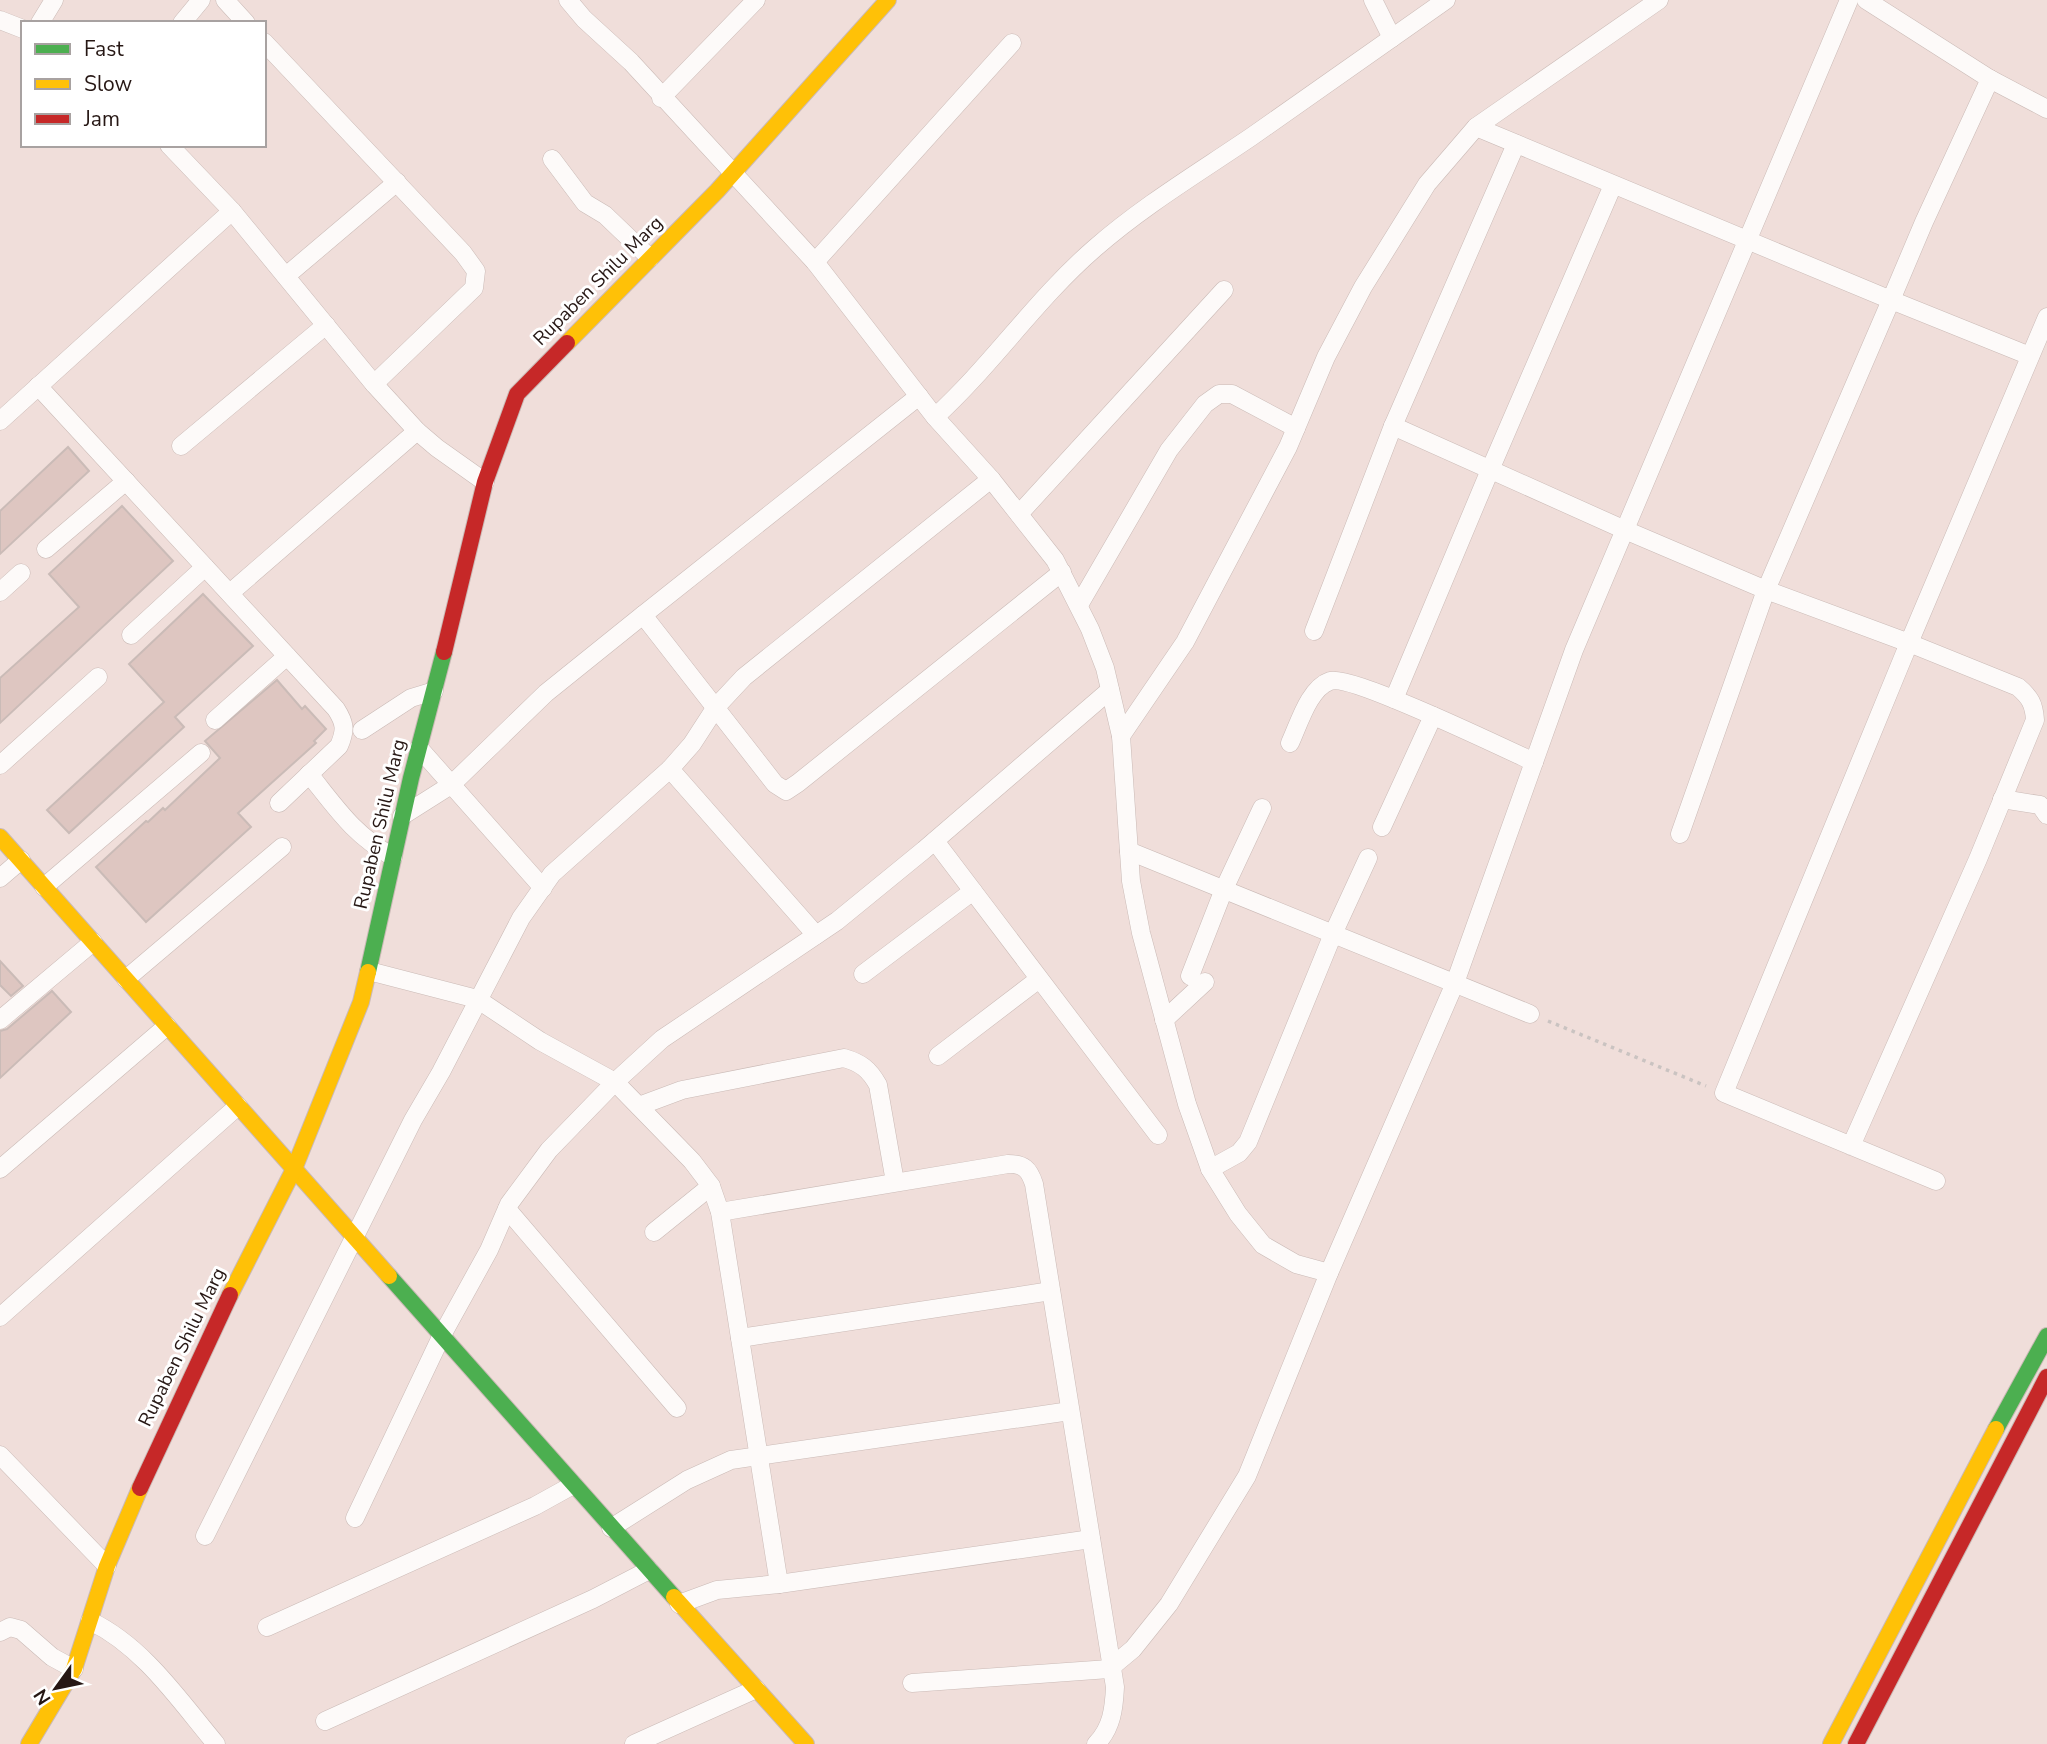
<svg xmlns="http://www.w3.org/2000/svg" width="2047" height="1744" viewBox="0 0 2047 1744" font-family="'Nunito Sans',sans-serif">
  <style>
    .building { fill: #dec6c1; stroke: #cabbb7; stroke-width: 2 }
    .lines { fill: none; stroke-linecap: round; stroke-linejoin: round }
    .street-casing { stroke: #cabab6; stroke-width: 19 }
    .fast-casing { stroke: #cabab6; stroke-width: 18 }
    .slow-casing { stroke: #cabab6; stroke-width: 18 }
    .jam-casing { stroke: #cabab6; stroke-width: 18 }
    .path { stroke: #cac3c1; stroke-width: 3.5; stroke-dasharray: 3.5 5; stroke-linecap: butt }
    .street { stroke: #fdfaf9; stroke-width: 18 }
    .fast { stroke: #4caf50; stroke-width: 16 }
    .slow { stroke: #ffc107; stroke-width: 16 }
    .jam { stroke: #c62828; stroke-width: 16 }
    .labels { text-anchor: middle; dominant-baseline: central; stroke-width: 6; stroke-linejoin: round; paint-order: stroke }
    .street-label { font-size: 19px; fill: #261714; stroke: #fff }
  </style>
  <rect width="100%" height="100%" fill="#f0deda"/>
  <g class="building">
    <polygon points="68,447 89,471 0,554 0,511"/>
    <polygon points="122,506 173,561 0,723 0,678 79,607 49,574"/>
    <polygon points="203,594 253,646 175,717 184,727 69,833 47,810 164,702 129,664"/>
    <polygon points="277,680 302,709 305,706 326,729 314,741 316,743 238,813 251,827 146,922 96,867 146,821 148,822 163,808 165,810 220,758 205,741"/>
    <polygon points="0,961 23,986 11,996 0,985"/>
    <polygon points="52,991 71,1012 0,1078 0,1031 7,1029"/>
  </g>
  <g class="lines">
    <g class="street-casing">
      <g id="street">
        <polyline points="225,0 246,23"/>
        <polyline points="568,0 584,19 631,62 815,262 935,417 991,479 1055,560 1090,629 1105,668 1121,736 1131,881 1141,933 1187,1104 1210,1169 1238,1214 1263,1245 1296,1264 1329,1273"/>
        <polyline points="1373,0 1392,38"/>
        <polyline points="1866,0 1990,79 2047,109"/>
        <polyline points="0,20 23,29"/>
        <polyline points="40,23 54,0"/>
        <polyline points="182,23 201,0"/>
        <polyline points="264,42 463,253 476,271 474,288 374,384"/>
        <polyline points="661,98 756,0"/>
        <polyline points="1476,127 1891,300 1924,222 1990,79"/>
        <polyline points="169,145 232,211 374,384 417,431 437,448 485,482"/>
        <polyline points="552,159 585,203 605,215 650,258"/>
        <polyline points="815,262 1012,43"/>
        <polyline points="286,276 397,182"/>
        <path d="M38,386L336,709C345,723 346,730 339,746L279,803"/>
        <polyline points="919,396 643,615 775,784 786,791 798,783 1062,572"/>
        <path d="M935,417C993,364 1036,299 1095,248C1143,206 1198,173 1251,137C1316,92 1381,46 1446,0"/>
        <polyline points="0,421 232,211"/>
        <polyline points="1393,426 1625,530 1766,590 1909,643 2047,317"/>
        <polyline points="181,446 326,325"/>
        <polyline points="1019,514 1224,290"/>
        <polyline points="46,549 126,481"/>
        <polyline points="0,592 21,573"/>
        <polyline points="230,593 417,431"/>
        <polyline points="1079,605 1169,450 1205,404 1219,394 1232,394 1296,428"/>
        <polyline points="1314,631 1393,426 1516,144"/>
        <polyline points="131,635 205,567"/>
        <polyline points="1394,699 1490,470 1613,185"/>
        <polyline points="215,720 287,656"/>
        <polyline points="362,730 411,698 434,691"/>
        <polyline points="1121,736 1185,642 1288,447 1326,357 1363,287 1427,184 1476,127 1659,0"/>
        <path d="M1290,743C1299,724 1309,688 1330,681C1350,674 1506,749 1534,762"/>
        <polyline points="419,748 543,888"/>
        <polyline points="0,765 98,677"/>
        <polyline points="670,769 816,935"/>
        <path d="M309,774C338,810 353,834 393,857"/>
        <polyline points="2002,799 2040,805 2047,815"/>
        <polyline points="402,816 451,785 546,693 643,615"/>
        <polyline points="1382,827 1433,716"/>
        <polyline points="1680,834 1766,590 1891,300 2030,356"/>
        <polyline points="935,841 1158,1135"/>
        <polyline points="1129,851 1530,1014"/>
        <polyline points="0,878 21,860"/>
        <polyline points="44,887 201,753"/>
        <polyline points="369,971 477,999 540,1041 615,1082 692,1161 711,1186 720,1212 779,1584"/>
        <polyline points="863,974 973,891"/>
        <polyline points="1190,976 1224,889 1262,808"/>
        <polyline points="126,979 282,847"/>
        <polyline points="0,1020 93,942"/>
        <polyline points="1164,1020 1205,982"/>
        <polyline points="938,1056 1039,979"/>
        <path d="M639,1106L682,1090L844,1058C861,1063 869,1069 878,1085L895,1182"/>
        <path d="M1851,1146L1978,859L2035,720C2034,704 2030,697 2018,687L1909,643L1724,1093L1936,1181"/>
        <polyline points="0,1169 167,1026"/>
        <polyline points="1210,1169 1239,1153 1248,1142 1333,934 1368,858"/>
        <polyline points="507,1209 677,1408"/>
        <path d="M720,1212L1008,1164C1024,1164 1029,1169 1034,1184L1115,1687C1114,1708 1112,1728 1096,1744"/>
        <polyline points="654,1232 711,1186"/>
        <polyline points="0,1317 238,1106"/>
        <polyline points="740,1338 1051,1291"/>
        <polyline points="0,1455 107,1566"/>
        <polyline points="355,1518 441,1337 489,1250 509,1204 549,1150 615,1082 662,1039 837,921 924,850 1110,690"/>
        <polyline points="611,1528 687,1480 731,1460 1070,1411"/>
        <polyline points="205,1536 413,1120 441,1072 521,918 552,874 670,769 692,744 716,707 744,677 991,479"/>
        <polyline points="679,1604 717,1590 779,1584 1091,1539"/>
        <path d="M90,1621C143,1646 179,1700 216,1744"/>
        <polyline points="267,1627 535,1506 573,1485"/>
        <polyline points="0,1632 10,1627 21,1630 52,1657 74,1669"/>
        <polyline points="912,1683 1109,1669 1133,1649 1169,1604 1247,1476 1329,1273 1455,983 1574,650 1849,0"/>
        <polyline points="325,1721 593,1599 649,1570"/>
        <polyline points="634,1744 756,1689"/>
      </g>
    </g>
    <g class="fast-casing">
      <g id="fast">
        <polyline points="368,972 411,778 444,652"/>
        <polyline points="389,1276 674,1597"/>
        <polyline points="1996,1429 2047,1336"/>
      </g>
    </g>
    <g class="slow-casing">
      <g id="slow">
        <polyline points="567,343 717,191 888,0"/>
        <polyline points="0,837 389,1276"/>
        <polyline points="230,1295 294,1169 361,1002 368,972"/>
        <polyline points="674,1597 806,1744"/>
        <polyline points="29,1744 74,1669 107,1566 140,1488"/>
        <polyline points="1831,1744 1996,1429"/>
      </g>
    </g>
    <g class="jam-casing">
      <g id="jam">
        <polyline points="444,652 485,482 517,394 567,343"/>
        <polyline points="140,1488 230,1295"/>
        <polyline points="1856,1744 2047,1377"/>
      </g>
    </g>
    <polyline class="path" points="1548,1021 1706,1086"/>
    <use href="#street" class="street"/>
    <use href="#fast" class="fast"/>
    <use href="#slow" class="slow"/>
    <use href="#jam" class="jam"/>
  </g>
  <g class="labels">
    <g class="street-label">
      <text transform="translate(598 281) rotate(-45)">Rupaben Shilu Marg</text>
      <text transform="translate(380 824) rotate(-77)">Rupaben Shilu Marg</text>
      <text transform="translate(182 1347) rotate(-64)">Rupaben Shilu Marg</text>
    </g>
  </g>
  <rect x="21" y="21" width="245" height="126" fill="#ffffff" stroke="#a8a2a1" stroke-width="2"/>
  <rect x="35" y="44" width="35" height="10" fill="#4caf50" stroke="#a8a2a1" stroke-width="2"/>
  <text x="84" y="56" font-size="21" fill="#261714">Fast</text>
  <rect x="35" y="79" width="35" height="10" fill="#ffc107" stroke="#a8a2a1" stroke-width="2"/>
  <text x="84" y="91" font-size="21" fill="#261714">Slow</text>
  <rect x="35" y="114" width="35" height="10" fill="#c62828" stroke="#a8a2a1" stroke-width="2"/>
  <text x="84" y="126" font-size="21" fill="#261714">Jam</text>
  <g transform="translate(56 1688) rotate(237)" stroke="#ffffff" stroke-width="5" paint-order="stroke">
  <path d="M0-5L12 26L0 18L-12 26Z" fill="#261714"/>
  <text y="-10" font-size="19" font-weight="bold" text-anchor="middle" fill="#261714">N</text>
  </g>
</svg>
